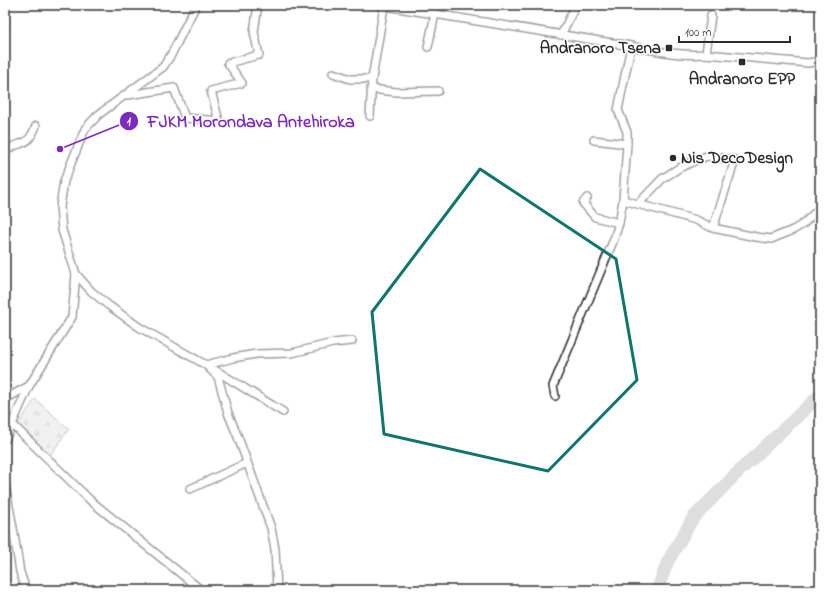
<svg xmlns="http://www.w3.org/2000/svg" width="825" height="595" viewBox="0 0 825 595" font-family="'Indie Flower',sans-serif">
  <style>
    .forest { fill: url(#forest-firs); stroke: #868686 }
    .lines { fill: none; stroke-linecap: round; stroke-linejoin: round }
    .river { stroke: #b6b6b6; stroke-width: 13 }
    .minor-casing { stroke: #2b2b2b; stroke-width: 10 }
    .minor { stroke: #fff; stroke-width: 7 }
    .marked { fill: none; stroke: #0f766e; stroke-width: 3; stroke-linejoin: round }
    .poi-dot { fill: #2b2b2b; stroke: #fff; stroke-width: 1.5 }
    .labels { text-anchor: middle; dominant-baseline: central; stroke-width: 3; stroke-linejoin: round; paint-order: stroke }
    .poi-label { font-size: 17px; font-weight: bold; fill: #2b2b2b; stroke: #fff; text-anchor: end }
    .leader { fill: none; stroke: #7b2cbf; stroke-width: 1.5 }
    .callout-dot { fill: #7b2cbf; stroke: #fff; stroke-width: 1.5 }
    .mark-label { font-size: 12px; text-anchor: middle; font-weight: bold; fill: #fff }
    .callout-label { font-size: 18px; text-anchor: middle; font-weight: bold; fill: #7b2cbf; stroke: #fff; stroke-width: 3; stroke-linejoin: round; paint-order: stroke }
  </style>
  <defs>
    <pattern id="forest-firs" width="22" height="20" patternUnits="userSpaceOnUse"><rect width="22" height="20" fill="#e0e0e0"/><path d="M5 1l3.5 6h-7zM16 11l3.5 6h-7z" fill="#c0c0c0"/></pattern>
  </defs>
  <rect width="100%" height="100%" fill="#fff"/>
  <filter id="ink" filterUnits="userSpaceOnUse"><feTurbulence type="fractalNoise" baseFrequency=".025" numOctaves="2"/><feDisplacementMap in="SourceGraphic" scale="8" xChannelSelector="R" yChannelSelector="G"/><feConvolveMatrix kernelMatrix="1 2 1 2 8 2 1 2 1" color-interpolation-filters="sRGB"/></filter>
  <g filter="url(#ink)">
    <polygon class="forest" points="35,399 69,429 49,457 17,426"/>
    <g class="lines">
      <polyline class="river" points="657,590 668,561 693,518 735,475 820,395"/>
      <g class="minor-casing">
        <g id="minor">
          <path d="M379,5L631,46C657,51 680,56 706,54L808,63L820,61"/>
          <polyline points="5,20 5,22"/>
          <polyline points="561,35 576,5"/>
          <polyline points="428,47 435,14"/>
          <polyline points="706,54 711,15"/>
          <polyline points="333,73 350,79 372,79"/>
          <polyline points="371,89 396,92 438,91"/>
          <polyline points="128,95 174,88 185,118 219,121 211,91 242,83 228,63 259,55 254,32 258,5"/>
          <polyline points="370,116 372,79 384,6"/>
          <polyline points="594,140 627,144"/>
          <path d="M5,152C20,138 26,151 36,126"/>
          <polyline points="587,198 583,203 595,217 619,223"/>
          <polyline points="623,200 696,220 713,228 756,237 771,239 793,230 803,224 820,208"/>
          <polyline points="638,204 662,179 679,168 699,159 707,156 735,160 713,228"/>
          <polyline points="76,274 91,291 108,305 139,327 206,365 218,377 228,413 238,437 271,528 275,549 277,590"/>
          <polyline points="206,365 233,358 256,354 292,353 333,343 352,341"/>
          <polyline points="215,370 283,412"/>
          <polyline points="555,396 553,386 614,239 619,223 623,200 627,144 627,132 618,110 631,46"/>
          <polyline points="5,399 29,386"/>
          <polyline points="5,421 12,424 91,501 201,590"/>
          <polyline points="5,440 29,386 72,317 76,274 62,230 60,207 64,181 85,129 98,115 163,67 171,55 196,5"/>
          <polyline points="5,485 13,528 20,572 26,590"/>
          <polyline points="190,489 247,463"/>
        </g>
      </g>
      <use href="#minor" class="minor"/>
    </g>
  </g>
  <path d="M0 0H825V595H0ZM480,169L616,259L637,380L548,471L384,434L372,312Z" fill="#fff" fill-opacity=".55" fill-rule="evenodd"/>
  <path class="marked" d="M480,169L616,259L637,380L548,471L384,434L372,312Z"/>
  <g class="poi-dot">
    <rect x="665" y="44" width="8" height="8" rx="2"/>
    <rect x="738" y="58" width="8" height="8" rx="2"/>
    <circle cx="673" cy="158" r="4"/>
  </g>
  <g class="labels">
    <g class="poi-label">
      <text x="661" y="48">Andranoro Tsena</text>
      <text x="742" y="79" text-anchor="middle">Andranoro EPP</text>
      <text x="681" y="158" text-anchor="start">Nis DecoDesign</text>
    </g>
  </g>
  <path class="leader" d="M60 149L129 121"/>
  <g class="callout-dot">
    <circle cx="60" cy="149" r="4"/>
    <circle cx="129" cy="121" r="10"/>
  </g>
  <g class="mark-label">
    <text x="129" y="125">1</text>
  </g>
  <g class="callout-label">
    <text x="251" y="127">FJKM Morondava Antehiroka</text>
  </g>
  <rect width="825" height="595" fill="none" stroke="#fff" stroke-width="20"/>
  <rect x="10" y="10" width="805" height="575" fill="none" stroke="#2b2b2b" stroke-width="1.5" filter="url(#ink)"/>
  <path d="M679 36v6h111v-6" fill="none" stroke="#2b2b2b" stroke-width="2"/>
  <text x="685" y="36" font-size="12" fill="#2b2b2b" stroke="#ffffff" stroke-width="3" paint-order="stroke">100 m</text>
</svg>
